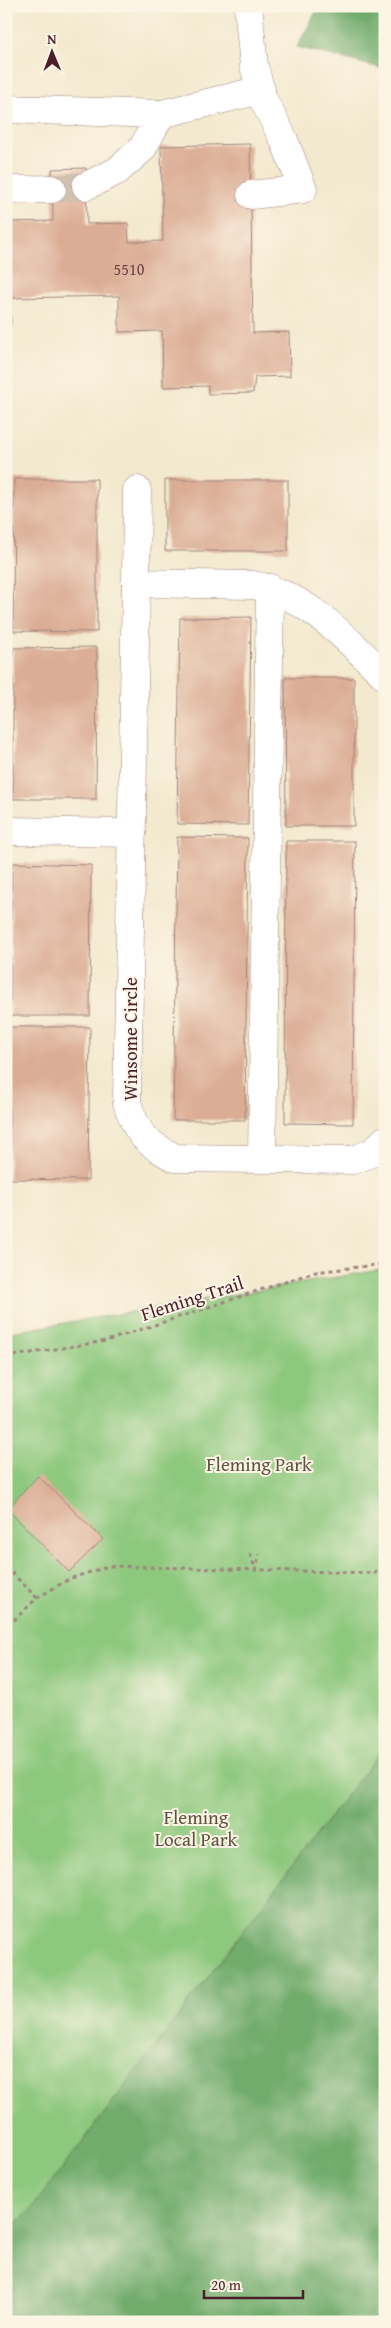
<svg xmlns="http://www.w3.org/2000/svg" width="391" height="2328" viewBox="0 0 391 2328" font-family="'Gentium Book Plus',serif">
  <style>
    .green { fill: #8cc87d; stroke: #6b7454 }
    .forest { fill: #71ac6c; stroke: #5e664c }
    .building { fill: #dcad95 }
    .lines { fill: none; stroke-linecap: round; stroke-linejoin: round }
    .minor-tunnel { stroke: #d1c1ae; stroke-width: 28; stroke-dasharray: 28 14; stroke-linecap: butt }
    .minor-casing { stroke: #9e847d; stroke-width: 29 }
    .path { stroke: #9e847d; stroke-width: 3; stroke-dasharray: 4 4; stroke-linecap: butt }
    .minor { stroke: #fff; stroke-width: 28 }
    .labels { text-anchor: middle; dominant-baseline: central; stroke-width: 4; stroke-linejoin: round; paint-order: stroke }
    .number-label { font-size: 16px; fill: #6e4246 }
    .street-label { font-size: 19px; fill: #4a1f2b; stroke: #fcf5e5 }
    .park-label { font-size: 19px; fill: #5e5244; stroke: #fcf5e5 }
  </style>
  <rect width="100%" height="100%" fill="#fcf5e5"/>
  <filter id="ink" filterUnits="userSpaceOnUse"><feTurbulence type="fractalNoise" baseFrequency=".02" numOctaves="2"/><feDisplacementMap in="SourceGraphic" scale="10" xChannelSelector="R" yChannelSelector="G"/><feConvolveMatrix kernelMatrix="1 2 1 2 8 2 1 2 1" color-interpolation-filters="sRGB"/></filter>
  <filter id="wash" filterUnits="userSpaceOnUse"><feTurbulence type="fractalNoise" baseFrequency=".0096" numOctaves="4" result="noise"/><feDisplacementMap in="SourceGraphic" scale="20" xChannelSelector="R" yChannelSelector="G"/><feGaussianBlur stdDeviation="1.12" result="paint"/><feColorMatrix in="noise" values="0 0 0 0 0 0 0 0 0 0 0 0 0 0 0 0 0 1.4 0 .05"/><feComposite in="paint" operator="in"/></filter>
  <g filter="url(#wash)">
    <rect width="100%" height="100%" fill="#f3e9cf"/>
    <polygon class="green" points="385,1269 385,2322 6,2322 6,1333"/>
    <g class="forest">
      <polygon points="319,6 385,6 385,69 297,47"/>
      <polygon points="385,1745 385,2322 6,2322 6,2234 32,2208"/>
    </g>
    <g id="blocks">
      <g class="building">
        <polygon points="250,144 253,333 289,332 290,376 255,377 253,393 208,394 208,386 163,387 162,331 119,332 119,296 11,298 11,326 6,326 8,222 53,221 52,169 86,168 87,224 128,223 129,242 163,241 161,146"/>
        <polygon points="14,479 97,479 97,632 13,631"/>
        <rect x="165" y="480" width="123" height="71"/>
        <polygon points="251,617 248,825 177,824 180,618"/>
        <polygon points="97,647 96,799 13,799 13,648"/>
        <polygon points="285,678 354,678 354,826 286,826"/>
        <polygon points="177,837 248,838 245,1120 173,1120"/>
        <polygon points="286,841 355,841 353,1124 285,1123"/>
        <polygon points="12,863 91,865 90,1016 10,1016"/>
        <polygon points="9,1027 90,1027 88,1180 9,1179"/>
        <polygon points="38,1476 103,1539 69,1572 7,1509"/>
      </g>
    </g>
  </g>
  <g filter="url(#ink)">
    <use href="#blocks" fill-opacity="0" stroke="#9e847d" stroke-width="1"/>
    <g class="lines">
      <polyline class="minor-tunnel" points="52,189 86,186"/>
      <g class="minor-casing">
        <g id="minor">
          <polyline points="248,6 254,66 263,99 284,140 303,189 251,195"/>
          <polyline points="6,109 161,114 142,149 117,171 86,186"/>
          <polyline points="161,114 261,90"/>
          <polyline points="6,190 52,189"/>
          <polyline points="136,583 137,490"/>
          <path d="M385,676C346,639 308,595 253,585L136,583L127,1103C138,1136 145,1142 175,1158L354,1160L373,1152L385,1140"/>
          <polyline points="6,831 132,833"/>
          <polyline points="262,1158 270,588"/>
        </g>
      </g>
      <g class="path">
        <polyline points="6,1357 106,1341 315,1272 385,1264"/>
        <polyline points="250,1554 256,1570 259,1554"/>
        <polyline points="6,1567 37,1598 6,1628"/>
        <polyline points="37,1598 69,1579 109,1566 375,1573 385,1563"/>
      </g>
      <use href="#minor" class="minor"/>
    </g>
  </g>
  <g class="labels">
    <g class="number-label">
      <text x="129" y="269">5510</text>
    </g>
    <g class="street-label">
      <text transform="translate(130 1039) rotate(-90)">Winsome Circle</text>
      <text transform="translate(192 1298) rotate(-18)">Fleming Trail</text>
    </g>
    <g class="park-label">
      <text x="259" y="1464">Fleming Park</text>
      <text x="196" y="1817">Fleming<tspan x="196" dy="22">Local Park</tspan></text>
    </g>
  </g>
  <rect width="391" height="2328" fill="none" stroke="#fcf5e5" stroke-width="25"/>
  <g transform="translate(52 52) rotate(359)" stroke="#fcf5e5" stroke-width="4" paint-order="stroke">
  <path d="M0-4L9 19L0 12L-9 19Z" fill="#4a1f2b"/>
  <text y="-8" font-size="14" font-weight="bold" text-anchor="middle" fill="#4a1f2b">N</text>
  </g>
  <path d="M204 2290v8h99v-8" fill="none" stroke="#4a1f2b" stroke-width="2.5"/>
  <text x="211" y="2290" font-size="15" fill="#4a1f2b" stroke="#fcf5e5" stroke-width="4" paint-order="stroke">20 m</text>
</svg>
